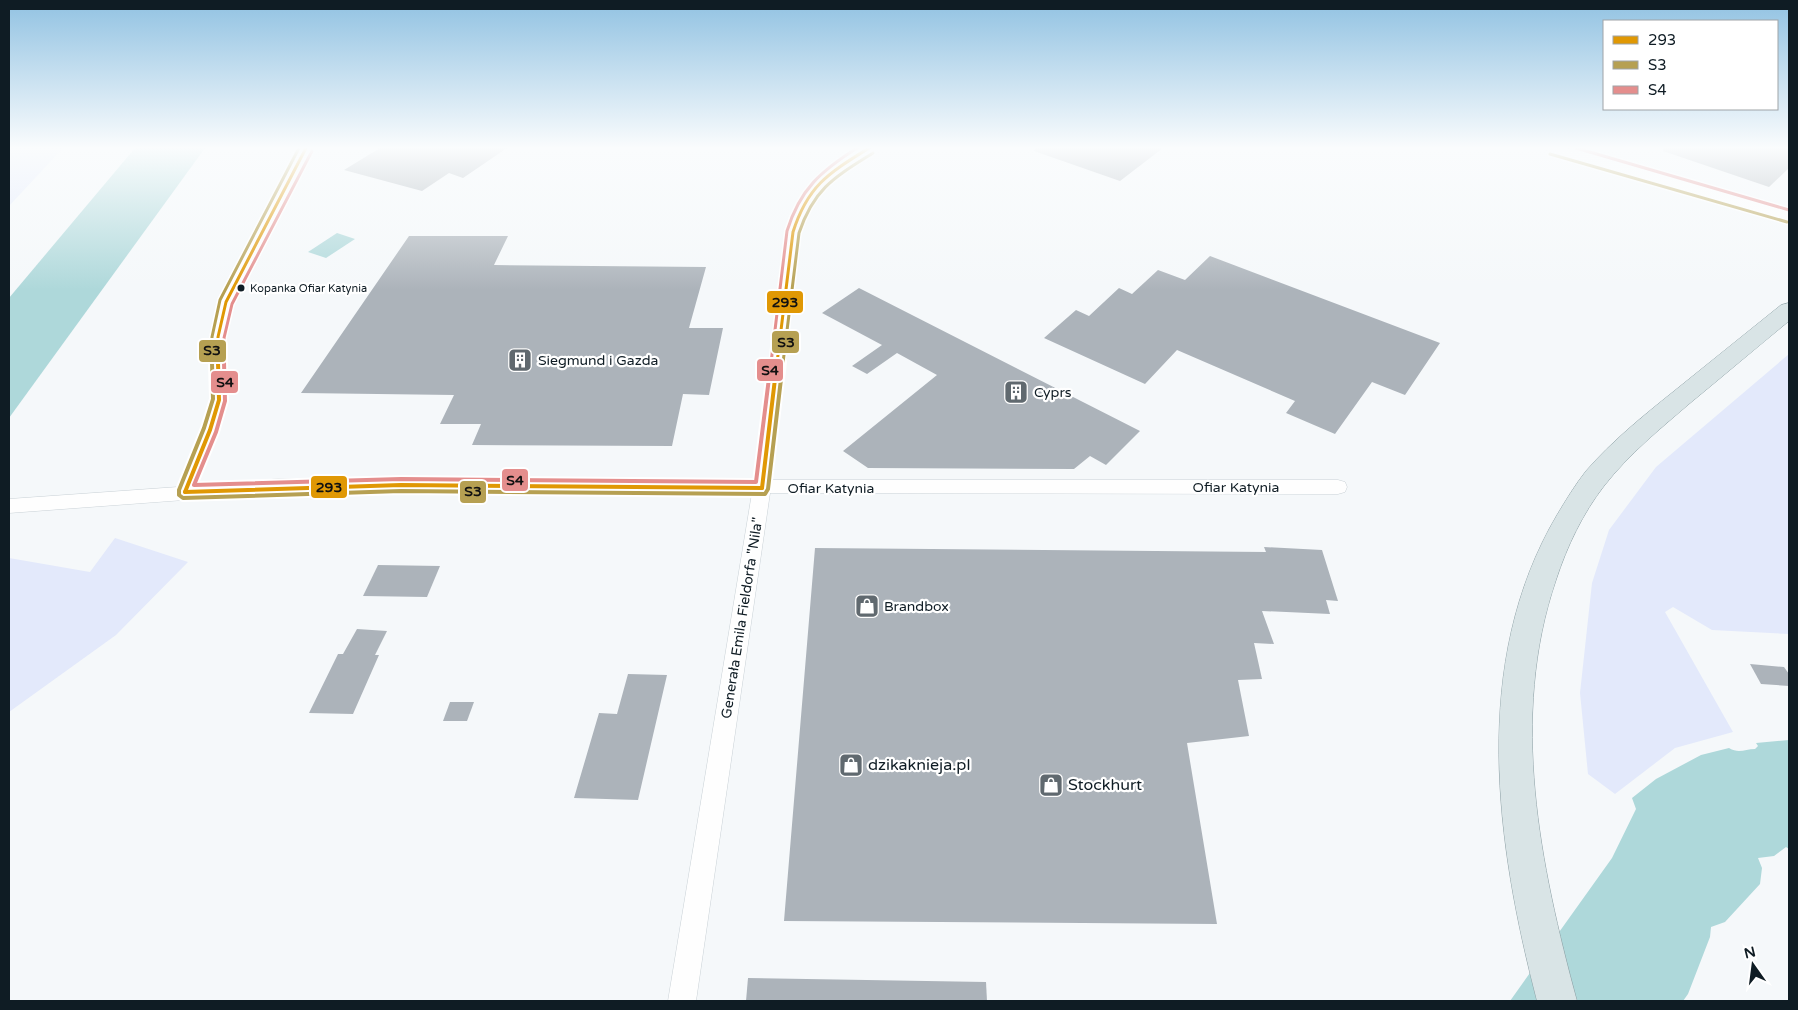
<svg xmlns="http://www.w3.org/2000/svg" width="1798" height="1010" viewBox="0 0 1798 1010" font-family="'Varela Round',sans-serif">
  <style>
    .green { fill: #e3e9fb }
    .water { fill: #aed8da }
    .building { fill: #acb3ba }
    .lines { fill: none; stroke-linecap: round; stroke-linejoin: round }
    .minor-casing { stroke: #c9d1d6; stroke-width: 1 }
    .primary-casing { stroke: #8ea1a6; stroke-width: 1 }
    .minor { fill: #fefefe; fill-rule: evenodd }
    .primary { fill: #d9e4e6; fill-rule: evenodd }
    .bus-1-far1-casing { stroke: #fff; stroke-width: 6 }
    .bus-1-casing { stroke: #fff; stroke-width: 8 }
    .bus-2-far1-casing { stroke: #fff; stroke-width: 6 }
    .bus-2-casing { stroke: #fff; stroke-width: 8 }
    .bus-3-far1-casing { stroke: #fff; stroke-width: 6 }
    .bus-3-casing { stroke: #fff; stroke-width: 8 }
    .bus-1-far1 { stroke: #e09804; stroke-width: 3 }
    .bus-1 { stroke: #e09804; stroke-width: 4 }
    .bus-2-far1 { stroke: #b6a052; stroke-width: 3 }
    .bus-2 { stroke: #b6a052; stroke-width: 4 }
    .bus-3-far1 { stroke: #e48e8d; stroke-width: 3 }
    .bus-3 { stroke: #e48e8d; stroke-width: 4 }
    .bus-dot { fill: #0f1c24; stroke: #fff; stroke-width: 2 }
    .labels { text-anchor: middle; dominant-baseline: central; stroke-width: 4.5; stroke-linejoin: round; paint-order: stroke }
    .far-bus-label { font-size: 11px; fill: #0f1c24; stroke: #fff; text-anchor: start }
    .poi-label { font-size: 14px; fill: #0f1c24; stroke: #fff; text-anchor: start }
    .street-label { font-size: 14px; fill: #0f1c24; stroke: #fff }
    .near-poi-label { font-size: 16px; fill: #0f1c24; stroke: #fff; text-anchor: start }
    .line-badge { stroke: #fff; stroke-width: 2 }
    .pale-badge-label { font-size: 14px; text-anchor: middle; font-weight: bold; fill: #111 }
  </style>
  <rect width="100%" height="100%" fill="#f5f8fa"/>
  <g class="green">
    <polygon points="9,148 63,148 9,206"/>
    <polygon points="1789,354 1789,634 1712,630 1673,607 1665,612 1733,732 1675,748 1615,794 1588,774 1580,693 1592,583 1609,530 1656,467"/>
    <polygon points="115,538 188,562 116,635 9,712 9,558 90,572"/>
  </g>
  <g class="water">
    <polygon points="135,148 205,148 9,418 9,298"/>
    <polygon points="337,233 355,239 326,258 308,252"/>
    <path d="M1789,740V849L1786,847L1774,856L1758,858L1762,868L1760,884L1725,922L1711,927L1710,937L1688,994L1683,1001H1510L1612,858L1636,809L1632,798L1656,779L1701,755L1729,748C1739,754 1745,749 1755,749L1758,746L1756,743Z"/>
  </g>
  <g class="building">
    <polygon points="380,148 507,148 463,178 449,173 422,191 344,170"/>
    <polygon points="1035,148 1163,148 1120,181 1034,151"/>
    <polygon points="1663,148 1789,148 1789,168 1769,187 1663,151"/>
    <polygon points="409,236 508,236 494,265 706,267 689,328 723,328 709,395 683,394 672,446 472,445 481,424 440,424 454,395 301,393"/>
    <polygon points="1210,256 1440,343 1405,395 1372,382 1335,434 1286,413 1295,401 1177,350 1145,384 1044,338 1076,310 1089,316 1119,288 1132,294 1158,270 1185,280"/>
    <polygon points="859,288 1140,431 1106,465 1090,456 1074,469 868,468 843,451 937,375 897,353 867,374 852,366 882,345 822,313"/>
    <polygon points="1264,547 1322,550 1338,601 1326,600 1330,614 1262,611 1274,644 1254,643 1262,679 1238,680 1249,736 1187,743 1217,924 784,921 815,548 1266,552"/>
    <polygon points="378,565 440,566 427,597 363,596"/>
    <polygon points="357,629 387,631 375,655 379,655 353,714 309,713 338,654 343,654"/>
    <polygon points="1750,664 1784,667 1789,674 1789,686 1761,684"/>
    <polygon points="628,674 667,675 638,800 574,798 599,713 617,714"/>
    <polygon points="450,702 474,702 467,721 443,721"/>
    <polygon points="748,978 986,982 987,1001 746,1001"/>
  </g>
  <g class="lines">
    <g class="minor-casing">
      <g id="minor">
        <path d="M300,148H312L234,302L226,337L227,400L219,430L197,485L278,479L754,480L786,232L797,202L816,178L861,148H876C869,156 858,160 850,166C821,184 809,199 800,232L772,480H1338L1345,482L1347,487L1345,492L1338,494L770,493L696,1001H668L752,493H278L9,513V499L178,487L201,430L211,400L210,337L218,302Z"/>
        <polygon points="1546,148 1567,148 1789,212 1789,220 1548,151"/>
      </g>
    </g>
    <g class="primary-casing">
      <path id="primary" d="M1789,303V321C1756,348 1723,376 1689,404C1660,429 1629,454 1604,486C1583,513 1567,546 1556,580C1509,717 1540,865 1577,1001H1537C1496,843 1470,663 1557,515C1566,500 1575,485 1586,471C1612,441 1643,416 1673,392C1709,363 1745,334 1781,305Z"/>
    </g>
    <use href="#minor" class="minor"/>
    <use href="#primary" class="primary"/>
    <g class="bus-1-far1-casing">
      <g id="bus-1-far1">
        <polyline points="218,363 218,337 226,302 306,148"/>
        <path d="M777,363L793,232C808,185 829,173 869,148"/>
      </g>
    </g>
    <g class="bus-1-casing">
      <g id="bus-1">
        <polyline points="762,488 777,362"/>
        <polyline points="185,492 401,485 762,488"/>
        <polyline points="185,492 210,430 219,400 218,362"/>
      </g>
    </g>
    <g class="bus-2-far1-casing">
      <g id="bus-2-far1">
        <polyline points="1550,154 1787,222"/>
        <polyline points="212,363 212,337 220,300 299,148"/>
        <path d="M783,363L799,233C814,188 835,177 873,153"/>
      </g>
    </g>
    <g class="bus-2-casing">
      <polyline id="bus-2" points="212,362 213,399 204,428 179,490 179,495 183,498 401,491 765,494 768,489 783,362"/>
    </g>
    <g class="bus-3-far1-casing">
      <g id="bus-3-far1">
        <polyline points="1576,148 1789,210"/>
        <polyline points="224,363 224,338 232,304 312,151"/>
        <path d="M771,363L787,231C800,189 821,171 857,148"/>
      </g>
    </g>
    <g class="bus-3-casing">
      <polyline id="bus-3" points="224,362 225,401 216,432 194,485 401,479 756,482 771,362"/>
    </g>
    <use href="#bus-1-far1" class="bus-1-far1"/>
    <use href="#bus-1" class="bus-1"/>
    <use href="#bus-2-far1" class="bus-2-far1"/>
    <use href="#bus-2" class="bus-2"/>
    <use href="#bus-3-far1" class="bus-3-far1"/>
    <use href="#bus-3" class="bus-3"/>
  </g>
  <linearGradient id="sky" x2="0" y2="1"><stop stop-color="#91c2e2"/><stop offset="0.51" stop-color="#fafcfd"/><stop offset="1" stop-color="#fafcfd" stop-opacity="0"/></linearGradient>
  <rect width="1798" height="290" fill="url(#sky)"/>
  <defs>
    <g id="building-square" transform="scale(1.25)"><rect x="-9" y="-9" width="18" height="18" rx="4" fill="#60696f" stroke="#fff"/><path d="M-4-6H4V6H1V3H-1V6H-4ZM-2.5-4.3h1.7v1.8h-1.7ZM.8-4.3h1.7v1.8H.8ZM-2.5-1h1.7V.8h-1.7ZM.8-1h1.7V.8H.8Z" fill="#fff"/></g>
    <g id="shop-square" transform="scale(1.25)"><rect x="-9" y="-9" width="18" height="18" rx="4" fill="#60696f" stroke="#fff"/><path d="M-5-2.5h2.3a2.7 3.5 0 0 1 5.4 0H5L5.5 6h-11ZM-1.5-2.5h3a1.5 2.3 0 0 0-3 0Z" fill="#fff"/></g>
  </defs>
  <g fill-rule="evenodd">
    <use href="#building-square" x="520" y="360"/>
    <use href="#building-square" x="1016" y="392"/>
    <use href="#shop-square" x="867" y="606"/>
    <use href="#shop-square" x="851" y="765"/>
    <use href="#shop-square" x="1051" y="785"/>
  </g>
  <circle class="bus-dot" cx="241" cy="288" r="4.5"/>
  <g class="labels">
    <g class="far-bus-label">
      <text x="250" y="288">Kopanka Ofiar Katynia</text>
    </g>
    <g class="poi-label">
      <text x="538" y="360">Siegmund i Gazda</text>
      <text x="1034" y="392">Cyprs</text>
      <text x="884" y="606">Brandbox</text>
    </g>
    <g class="street-label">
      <text x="1236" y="487">Ofiar Katynia</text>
      <text x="831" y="488">Ofiar Katynia</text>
      <text transform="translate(742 618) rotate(-81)">Generała Emila Fieldorfa "Nila"</text>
    </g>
    <g class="near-poi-label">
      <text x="868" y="765">dzikaknieja.pl</text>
      <text x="1068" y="785">Stockhurt</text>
    </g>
  </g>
  <g class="line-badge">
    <rect x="766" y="290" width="38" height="24" rx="5" fill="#e09804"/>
    <rect x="771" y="330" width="29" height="24" rx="5" fill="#b6a052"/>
    <rect x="198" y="339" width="29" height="24" rx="5" fill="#b6a052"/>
    <rect x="756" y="358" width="28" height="24" rx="5" fill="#e48e8d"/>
    <rect x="210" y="370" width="29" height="24" rx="5" fill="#e48e8d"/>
    <rect x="501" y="468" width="28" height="24" rx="5" fill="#e48e8d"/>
    <rect x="310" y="475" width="38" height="24" rx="5" fill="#e09804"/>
    <rect x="459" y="480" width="28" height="24" rx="5" fill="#b6a052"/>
  </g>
  <g class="pale-badge-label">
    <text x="785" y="307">293</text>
    <text x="786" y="347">S3</text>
    <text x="212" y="355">S3</text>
    <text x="770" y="375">S4</text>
    <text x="225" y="387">S4</text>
    <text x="515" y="485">S4</text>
    <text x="329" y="492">293</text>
    <text x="473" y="496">S3</text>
  </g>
  <rect width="1798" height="1010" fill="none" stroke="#0f1c24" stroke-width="20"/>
  <rect x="1603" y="20" width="175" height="90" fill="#ffffff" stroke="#9fa4a7"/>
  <rect x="1613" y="36" width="25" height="8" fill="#e09804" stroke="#9fa4a7"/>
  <text x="1648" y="45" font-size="15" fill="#0f1c24">293</text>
  <rect x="1613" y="61" width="25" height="8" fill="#b6a052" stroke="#9fa4a7"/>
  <text x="1648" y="70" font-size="15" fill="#0f1c24">S3</text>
  <rect x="1613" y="86" width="25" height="8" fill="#e48e8d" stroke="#9fa4a7"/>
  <text x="1648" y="95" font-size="15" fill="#0f1c24">S4</text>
  <g transform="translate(1753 965) rotate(346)" stroke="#ffffff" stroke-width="4" paint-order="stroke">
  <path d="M0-4L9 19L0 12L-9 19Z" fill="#0f1c24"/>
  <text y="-8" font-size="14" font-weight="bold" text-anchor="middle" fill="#0f1c24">N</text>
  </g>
</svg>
